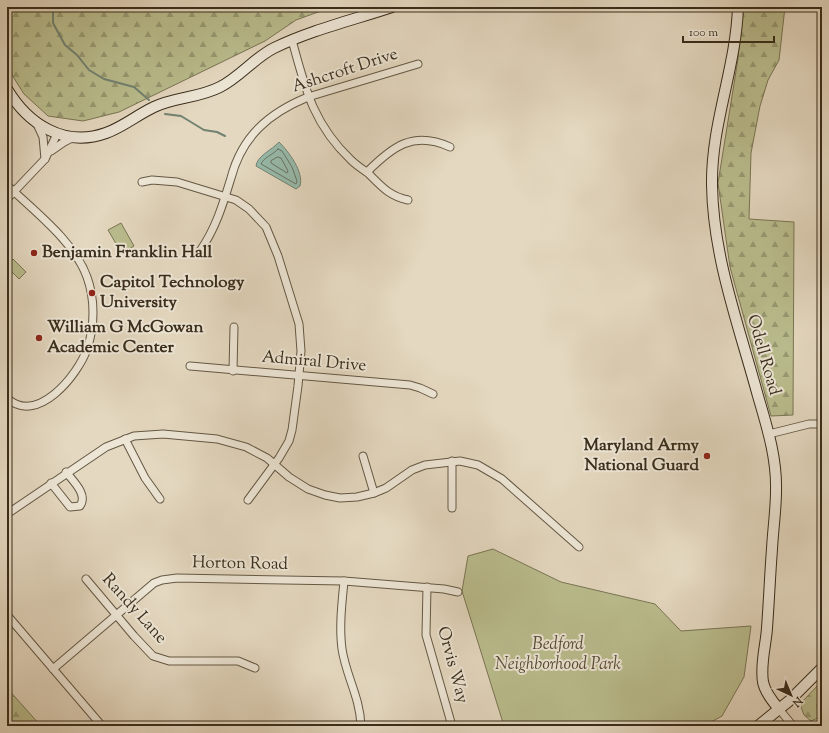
<svg xmlns="http://www.w3.org/2000/svg" width="829" height="733" viewBox="0 0 829 733" font-family="'Sorts Mill Goudy',serif">
  <style>
    .green { fill: #babd8e; stroke: #7a7554 }
    .forest { fill: url(#forest-firs); stroke: #7a7554 }
    .water { fill: #97bbac; stroke: #718272 }
    .lines { fill: none; stroke-linecap: round; stroke-linejoin: round }
    .shore { stroke: #687464; stroke-width: 1 }
    .stream { stroke: #718272; stroke-width: 2 }
    .street-casing { stroke: #645844; stroke-width: 9 }
    .secondary-casing { stroke: #392d1b; stroke-width: 12 }
    .street { stroke: #ede6d6; stroke-width: 7 }
    .secondary { stroke: #ede6d6; stroke-width: 10 }
    .poi-dot { fill: #8f2418; stroke: #ede6d6; stroke-width: 1.5 }
    .labels { text-anchor: middle; dominant-baseline: central; stroke-width: 4; stroke-linejoin: round; paint-order: stroke }
    .street-label { font-size: 17px; fill: #392d1b; stroke: #ede6d6 }
    .poi-label { font-size: 17px; font-weight: bold; fill: #392d1b; stroke: #ede6d6; text-anchor: start }
    .park-label { font-size: 17px; font-style: italic; fill: #534a32; stroke: #ede6d6 }
  </style>
  <defs>
    <pattern id="forest-firs" width="22" height="20" patternUnits="userSpaceOnUse"><rect width="22" height="20" fill="#babd8e"/><path d="M5 1l3.5 6h-7zM16 11l3.5 6h-7z" fill="#989a73"/></pattern>
  </defs>
  <rect width="100%" height="100%" fill="#e4d8c0"/>
  <filter id="stains"><feTurbulence type="fractalNoise" baseFrequency=".005" numOctaves="4"/><feColorMatrix values="0 0 0 0 .2 0 0 0 0 .09 0 0 0 0 .02 0 0 0 .5 -.17"/></filter>
  <radialGradient id="worn" r=".72"><stop offset=".6" stop-color="#630" stop-opacity="0"/><stop offset="1" stop-color="#630" stop-opacity=".3"/></radialGradient>
  <g class="green">
    <polygon points="121,223 134,246 122,254 108,230"/>
    <polygon points="13,259 26,272 19,279 7,267 7,265"/>
    <polygon points="493,549 561,582 655,604 681,631 751,626 744,677 722,716 704,726 504,726 462,591 468,556"/>
  </g>
  <g class="forest">
    <polygon points="7,7 332,7 296,20 265,41 119,112 83,121 48,116 24,94 7,67"/>
    <polygon points="742,7 785,7 779,60 768,80 760,106 751,153 749,219 794,222 793,415 771,416 730,267 718,183 738,59"/>
    <polygon points="822,681 822,716 811,721 804,715 800,704"/>
    <polygon points="7,688 41,726 7,726"/>
  </g>
  <path class="water" d="M279,142C289,152 304,172 300,186L296,189L256,166C257,156 272,150 279,142Z"/>
  <g class="lines">
    <g class="shore">
      <path d="M278,149L282,151L292,167L297,181L296,184L261,164C264,157 273,155 278,149Z"/>
      <polygon points="278,157 281,158 288,171 287,173 271,163 271,161"/>
    </g>
    <g class="stream">
      <polyline points="51,7 53,11 53,23 65,45 77,55 89,70 104,79 134,87 149,100"/>
      <polyline points="165,114 181,116 204,130 217,132 225,136"/>
    </g>
    <g class="street-casing">
      <g id="street">
        <path d="M292,40C305,88 313,124 351,160C356,165 362,169 368,173C381,186 389,196 408,200"/>
        <polyline points="37,124 43,137 45,159"/>
        <polyline points="51,151 64,142 74,137"/>
        <path d="M367,172C392,147 413,130 450,147"/>
        <polyline points="142,182 152,180 177,182 236,200 249,209 266,227 278,256 299,324 301,351 298,386 292,430 289,441 279,458 248,500"/>
        <path d="M7,185C34,211 74,241 87,277C95,299 95,326 87,349C78,375 37,426 7,398"/>
        <polyline points="7,199 45,159 57,134"/>
        <path d="M200,251C216,228 223,204 231,178C242,136 269,113 308,97L418,64"/>
        <polyline points="190,366 410,385 420,388 433,394"/>
        <polyline points="233,371 234,327"/>
        <polyline points="769,434 809,424 822,424"/>
        <polyline points="125,439 145,478 160,499"/>
        <polyline points="363,456 374,493"/>
        <path d="M51,483L70,507L80,506C88,495 74,482 66,472"/>
        <polyline points="452,508 452,461"/>
        <polyline points="7,514 106,447 134,436 163,434 217,439 246,447 267,458 289,477 308,489 325,495 340,498 357,497 374,493 386,488 412,470 425,465 460,461 478,465 502,479 579,547"/>
        <polyline points="86,579 134,636 153,656 169,661 238,661 255,668"/>
        <path d="M344,581C342,603 339,626 342,649C346,676 360,697 361,726"/>
        <polyline points="427,587 426,635 452,726"/>
        <polyline points="7,615 102,726"/>
        <polyline points="53,669 154,583 162,580 177,578 344,581 444,589 458,592"/>
        <polyline points="779,709 793,726"/>
      </g>
    </g>
    <g class="secondary-casing">
      <g id="secondary">
        <path d="M738,7C736,68 711,124 712,185C713,257 739,326 758,396C767,427 777,458 776,491C776,510 773,529 772,549C770,575 769,601 767,628C766,645 760,664 763,682C765,692 772,701 779,709"/>
        <path d="M7,89C28,124 64,148 106,133C123,127 137,115 154,107C175,97 199,98 220,87C240,77 254,58 274,48C311,30 353,20 392,7"/>
        <polyline points="758,726 789,701 822,668"/>
      </g>
    </g>
    <use href="#street" class="street"/>
    <use href="#secondary" class="secondary"/>
  </g>
  <g class="poi-dot">
    <circle cx="34" cy="253" r="4"/>
    <circle cx="92" cy="293" r="4"/>
    <circle cx="39" cy="338" r="4"/>
    <circle cx="707" cy="456" r="4"/>
  </g>
  <g class="labels">
    <g class="street-label">
      <text transform="translate(345 71) rotate(-18)">Ashcroft Drive</text>
      <text transform="translate(763 355) rotate(74)">Odell Road</text>
      <text transform="translate(314 362) rotate(5)">Admiral Drive</text>
      <text transform="translate(240 564) rotate(1)">Horton Road</text>
      <text transform="translate(134 609) rotate(48)">Randy Lane</text>
      <text transform="translate(452 665) rotate(75)">Orvis Way</text>
    </g>
    <g class="poi-label">
      <text x="42" y="253">Benjamin Franklin Hall</text>
      <text x="100" y="283">Capitol Technology<tspan x="100" dy="20">University</tspan></text>
      <text x="47" y="328">William G McGowan<tspan x="47" dy="20">Academic Center</tspan></text>
      <text x="699" y="446" text-anchor="end">Maryland Army<tspan x="699" dy="20">National Guard</tspan></text>
    </g>
    <g class="park-label">
      <text x="558" y="645">Bedford<tspan x="558" dy="20">Neighborhood Park</tspan></text>
    </g>
  </g>
  <rect width="829" height="733" fill="none" stroke="#e4d8c0" stroke-width="24"/>
  <rect x="8" y="8" width="813" height="717" fill="none" stroke="#392d1b" stroke-width="2"/>
  <rect x="12" y="12" width="805" height="709" fill="none" stroke="#392d1b"/>
  <g transform="translate(791 695) rotate(136)" stroke="#ede6d6" stroke-width="3" paint-order="stroke">
  <path d="M0-3L7 15L0 10L-7 15Z" fill="#392d1b"/>
  <text y="-6" font-size="11" font-weight="bold" text-anchor="middle" fill="#392d1b">N</text>
  </g>
  <path d="M683 36v6h91v-6" fill="none" stroke="#392d1b" stroke-width="2"/>
  <text x="689" y="36" font-size="12" fill="#392d1b" stroke="#ede6d6" stroke-width="3" paint-order="stroke">100 m</text>
  <rect width="100%" height="100%" filter="url(#stains)"/>
  <rect width="100%" height="100%" fill="url(#worn)"/>
</svg>
